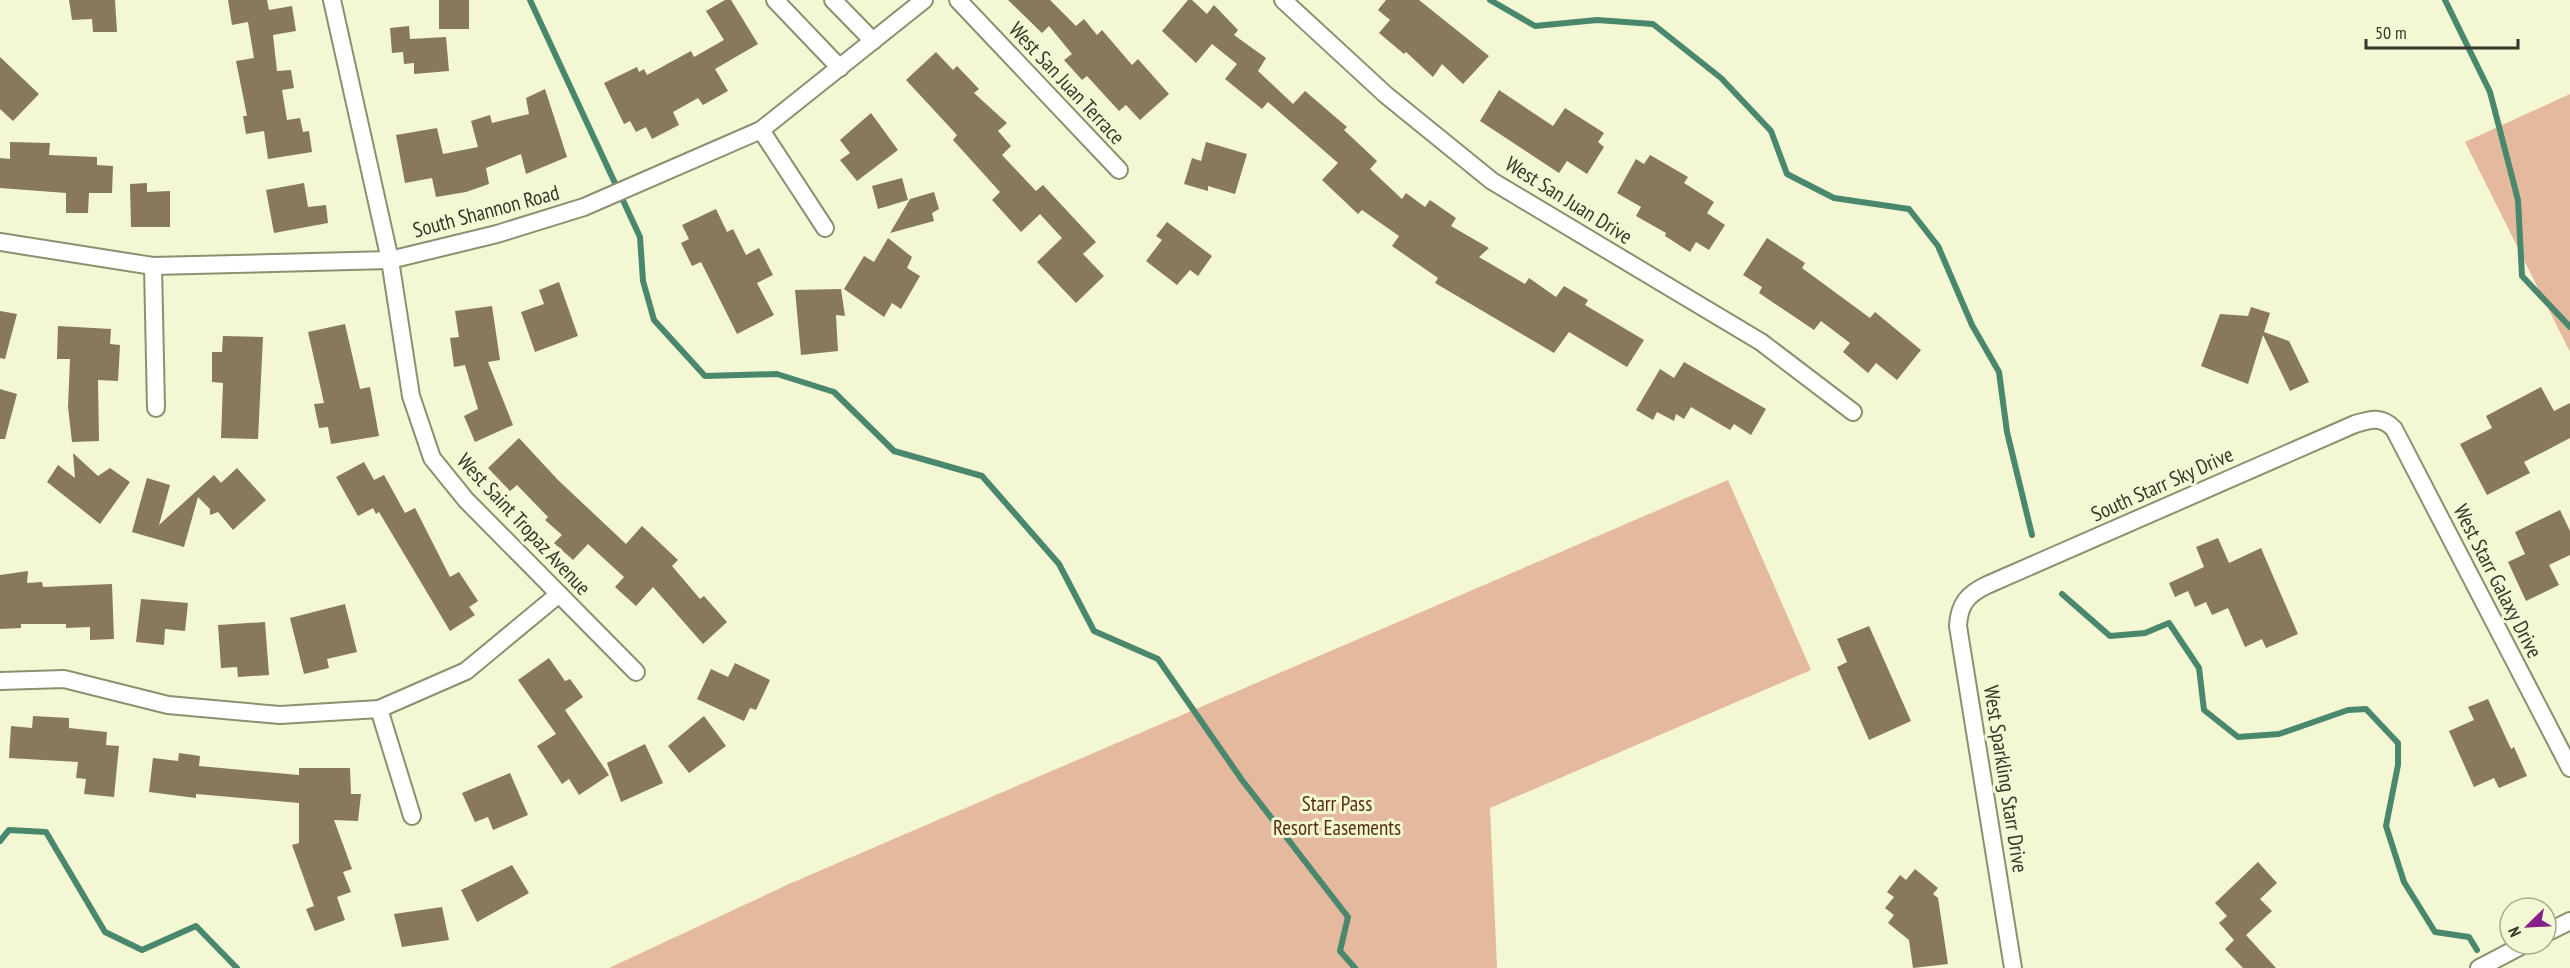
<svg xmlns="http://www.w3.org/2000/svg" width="2570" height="968" viewBox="0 0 2570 968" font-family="'PT Sans Narrow',sans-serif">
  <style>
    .green { fill: #e5b99e }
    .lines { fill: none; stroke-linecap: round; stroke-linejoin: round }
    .stream { stroke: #4a886e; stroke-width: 6 }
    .building { fill: #88785c }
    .minor-casing { stroke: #8d8f70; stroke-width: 20 }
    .minor { stroke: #fff; stroke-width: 16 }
    .labels { text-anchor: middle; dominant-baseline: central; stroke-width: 6; stroke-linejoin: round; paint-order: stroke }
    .street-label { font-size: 21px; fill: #36372a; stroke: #f4f7d4 }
    .park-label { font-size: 21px; fill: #592e0e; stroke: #f4f7d4 }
  </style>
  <rect width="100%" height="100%" fill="#f4f7d4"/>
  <g class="green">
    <polygon points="2570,94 2570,352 2465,142"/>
    <polygon points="1728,480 1811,670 1490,808 1497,968 609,968 789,884"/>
  </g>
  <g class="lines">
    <g class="stream">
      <polyline points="530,0 640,237 643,281 654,320 705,376 777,374 834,392 894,451 982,476 1059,564 1094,631 1158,659 1242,780 1348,917 1340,951 1355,968"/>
      <polyline points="1490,0 1535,26 1597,20 1653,24 1721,78 1771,131 1787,174 1834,198 1909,209 1938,246 1972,325 1999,372 2007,432 2032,535"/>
      <polyline points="2445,0 2490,92 2518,200 2522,276 2570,327"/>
      <polyline points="2062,594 2110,636 2145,633 2169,623 2199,668 2204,710 2238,737 2279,734 2348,710 2366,709 2398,743 2398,765 2386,826 2404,882 2435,932 2469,937 2477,950"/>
      <polyline points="0,841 9,830 46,832 105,932 142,950 196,926 237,968"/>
    </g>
  </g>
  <g class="building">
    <polygon points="69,0 115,0 117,32 93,32 92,19 72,20"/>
    <polygon points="228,0 267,0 269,10 292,6 296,31 273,35 277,71 291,70 294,88 282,90 287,120 300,118 303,132 309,131 312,152 268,159 264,131 246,134 243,116 247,116 236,61 254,58 248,22 232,25"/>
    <rect x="439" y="0" width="30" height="29"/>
    <polygon points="725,0 731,0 758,44 715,69 728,91 703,105 698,98 673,112 679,125 652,139 646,127 636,132 630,121 624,124 604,83 637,67 639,72 644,69 647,75 691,51 694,57 724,40 706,11"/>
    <polygon points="1008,0 1050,0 1076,26 1084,19 1097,35 1102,30 1132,65 1138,59 1169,94 1140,120 1126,105 1119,111 1087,76 1082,80 1064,60 1072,54 1049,26 1042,33"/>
    <polygon points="1188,0 1192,0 1207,14 1214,5 1238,30 1234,35 1266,58 1258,71 1293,104 1305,91 1347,127 1344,130 1377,161 1370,169 1402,199 1406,193 1425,207 1430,200 1456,218 1451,226 1489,248 1479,257 1525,284 1529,278 1556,297 1564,286 1588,300 1585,305 1644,340 1627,367 1569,332 1554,353 1435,283 1438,278 1392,246 1399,236 1362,210 1358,214 1322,180 1338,163 1268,102 1262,109 1225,79 1237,64 1212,44 1196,63 1162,31"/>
    <polygon points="1386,0 1419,0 1489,56 1463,84 1442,64 1433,77 1406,52 1404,54 1379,33 1390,20 1378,10"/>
    <polygon points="409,26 410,39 446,37 449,71 414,74 414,63 404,64 403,52 392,53 390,28"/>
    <polygon points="936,52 953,70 957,66 979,89 974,93 1007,123 998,131 1011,146 1002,155 1036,191 1043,185 1096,242 1083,254 1104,276 1076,303 1037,262 1062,238 1040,214 1021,232 992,200 1000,192 953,140 957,135 906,80"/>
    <polygon points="0,57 39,94 13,121 0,109"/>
    <polygon points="545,89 567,157 526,174 521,154 486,168 489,184 466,192 436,197 432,178 405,183 396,135 437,128 443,154 478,147 471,121 490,115 492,123 529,114 526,98"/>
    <polygon points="1499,90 1553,126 1565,108 1604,133 1598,142 1604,147 1587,174 1567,161 1559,173 1480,121"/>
    <polygon points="871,113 898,150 857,181 840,160 850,153 840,140"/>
    <polygon points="10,142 50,143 49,155 97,157 97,165 113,166 112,193 89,193 88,213 66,213 66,193 0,188 0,158 10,159"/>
    <polygon points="1206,142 1247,154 1235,194 1208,186 1208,191 1184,184 1192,158 1201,161"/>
    <polygon points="1650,155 1688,177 1684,183 1714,202 1707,213 1725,225 1709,250 1696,242 1690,252 1665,236 1666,233 1636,216 1641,207 1617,193 1636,159 1644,164"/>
    <polygon points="902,178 908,200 878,209 872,186"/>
    <polygon points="147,183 147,192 170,191 170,227 131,227 130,184"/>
    <polygon points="304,183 308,207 326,205 328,223 274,233 266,190"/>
    <polygon points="934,192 939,209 932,213 934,221 890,233 910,199"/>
    <polygon points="716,209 727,232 733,229 746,255 759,248 773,275 757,283 774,315 737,334 701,262 692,266 681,243 689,239 682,225"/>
    <polygon points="1167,222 1212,256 1198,276 1190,270 1177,285 1146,261 1162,240 1156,236"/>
    <polygon points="888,238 912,257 907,268 920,276 901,309 892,303 884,317 844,289 864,256 874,262"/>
    <polygon points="1767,238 1805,263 1802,268 1870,318 1875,312 1921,350 1897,380 1876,363 1868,373 1843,352 1850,343 1821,321 1814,330 1759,293 1762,287 1743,275"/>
    <polygon points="559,282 578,336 535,352 521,312 544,304 539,290"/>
    <polygon points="841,289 845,316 836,315 838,351 801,355 795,290"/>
    <polygon points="492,306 500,360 488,362 513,425 475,442 464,416 478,409 465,365 454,367 450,338 459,337 455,311"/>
    <polygon points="2251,307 2270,313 2264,332 2289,341 2309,382 2290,391 2263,335 2248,384 2201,366 2220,314 2248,316"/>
    <polygon points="0,311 17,314 5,359 0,358"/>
    <polygon points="345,324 360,389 370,387 379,436 331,444 328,427 319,428 314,404 324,403 308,332"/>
    <polygon points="58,326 111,329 110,344 120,345 118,381 98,380 99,441 72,442 68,407 70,359 57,359"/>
    <polygon points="223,336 263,337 258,439 221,438 223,383 212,382 212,352 222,352"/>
    <polygon points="1684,362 1766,409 1751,435 1734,424 1730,430 1691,407 1684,419 1676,414 1674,421 1657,412 1653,420 1636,410 1660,369 1674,378"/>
    <polygon points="2541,387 2554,411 2570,403 2570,438 2524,462 2530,473 2487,495 2460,444 2492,428 2486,416"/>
    <polygon points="0,389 17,394 5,439 0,439"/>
    <polygon points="519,438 558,480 626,544 642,526 678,560 672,566 700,599 704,596 727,622 703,644 653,587 636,606 615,587 624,577 588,544 573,560 554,543 562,535 545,520 548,517 517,485 510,491 488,468"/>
    <polygon points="73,453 98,476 110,468 130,482 100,524 47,482 58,465 75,478"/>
    <polygon points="364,462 374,480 384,475 405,513 415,508 450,577 459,572 478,601 469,607 475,615 450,631 379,512 376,514 373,508 358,516 336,477"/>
    <polygon points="237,468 266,500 233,530 218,512 210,515 210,509 198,497 184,547 132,532 147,478 170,485 159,525 214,475 221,483"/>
    <polygon points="2560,510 2570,531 2570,555 2549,565 2559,585 2526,601 2508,562 2525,554 2515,532"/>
    <polygon points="2218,538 2229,563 2261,548 2298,634 2266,648 2262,639 2245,647 2228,608 2212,615 2206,602 2195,607 2188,591 2175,597 2169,583 2204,567 2196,547"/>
    <polygon points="28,571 27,583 42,582 43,587 112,584 114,639 90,640 90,627 66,628 66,624 21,624 21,628 0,629 0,575"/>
    <polygon points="141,599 188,603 185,631 165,629 164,645 136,642"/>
    <polygon points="345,604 357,652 327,659 329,668 304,674 290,618"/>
    <polygon points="265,622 269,675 238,677 237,667 221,668 218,625"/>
    <polygon points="1869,626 1911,721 1869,740 1837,667 1847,662 1837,639"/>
    <polygon points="549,658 565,681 570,679 583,697 565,710 609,775 579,795 569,779 562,784 537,746 556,734 518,680"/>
    <polygon points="735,663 770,680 756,710 750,708 744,721 697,699 711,669 728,677"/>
    <polygon points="2488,699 2511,749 2514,747 2527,776 2499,788 2494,778 2474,787 2449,731 2474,720 2468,707"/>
    <polygon points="33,716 69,718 69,728 107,732 106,745 119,746 114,797 84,794 86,779 76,778 78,762 9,758 11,726 32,728"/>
    <polygon points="704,716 726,746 689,773 668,746"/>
    <polygon points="645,744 663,783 621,802 607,763"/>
    <polygon points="179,753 200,756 199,766 299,775 299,768 350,768 351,794 361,794 358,821 334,820 352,869 343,872 351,892 337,897 345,920 315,931 306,909 314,906 292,845 299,843 299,803 196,794 196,798 149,792 153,758 178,761"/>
    <polygon points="510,773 528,815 493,830 488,817 475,822 462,793"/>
    <polygon points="2258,862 2277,883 2260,899 2272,911 2246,935 2276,968 2243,968 2225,949 2234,940 2219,923 2227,916 2215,903"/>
    <polygon points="512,865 529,893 477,922 461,890"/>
    <polygon points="1915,869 1938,888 1933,894 1938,898 1948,964 1913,968 1909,940 1888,923 1894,915 1885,908 1894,897 1887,892 1900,875 1906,880"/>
    <polygon points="442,907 449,940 402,947 394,914"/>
  </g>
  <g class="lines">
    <g class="minor-casing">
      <g id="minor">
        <polyline points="332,0 390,260 411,396 432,458 466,500 636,672"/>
        <polyline points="775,0 840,68"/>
        <polyline points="833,0 873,41"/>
        <polyline points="958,0 1119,170"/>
        <polyline points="1283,0 1386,95 1492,181 1761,342 1853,412"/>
        <polyline points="761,130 825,228"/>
        <polyline points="0,242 153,266 390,260 497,234 584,207 761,130 924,0"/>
        <polyline points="153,266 156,408"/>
        <polyline points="0,681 64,679 168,705 280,715 379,709 466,671 559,594"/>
        <polyline points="379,709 412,816"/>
        <polyline points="2546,933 2570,921"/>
        <path d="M2013,968L1958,626C1959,604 1968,594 1987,585L2355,424C2371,419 2382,416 2394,429L2570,768"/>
        <polyline points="2479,968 2525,944"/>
      </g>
    </g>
    <use href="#minor" class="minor"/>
  </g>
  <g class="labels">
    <g class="street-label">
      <text transform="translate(1067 83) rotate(47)">West San Juan Terrace</text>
      <text transform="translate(1569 200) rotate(32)">West San Juan Drive</text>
      <text transform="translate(486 211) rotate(-15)">South Shannon Road</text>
      <text transform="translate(2162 484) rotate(-24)">South Starr Sky Drive</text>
      <text transform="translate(524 524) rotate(47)">West Saint Tropaz Avenue</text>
      <text transform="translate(2498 581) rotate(63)">West Starr Galaxy Drive</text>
      <text transform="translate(2006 779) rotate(81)">West Sparkling Starr Drive</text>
    </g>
    <g class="park-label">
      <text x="1337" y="803">Starr Pass<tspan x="1337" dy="24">Resort Easements</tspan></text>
    </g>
  </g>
  <g transform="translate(2528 926) rotate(246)"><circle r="28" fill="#f4f7d4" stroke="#a8aa90" stroke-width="1.5"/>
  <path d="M0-4.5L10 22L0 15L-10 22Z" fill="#872189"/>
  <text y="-9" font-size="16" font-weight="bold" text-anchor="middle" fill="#36372a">N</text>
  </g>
  <path d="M2366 39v9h152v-9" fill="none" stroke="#36372a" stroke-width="3"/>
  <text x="2375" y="39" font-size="18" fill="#36372a" stroke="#f4f7d4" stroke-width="4.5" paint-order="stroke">50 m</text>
</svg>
